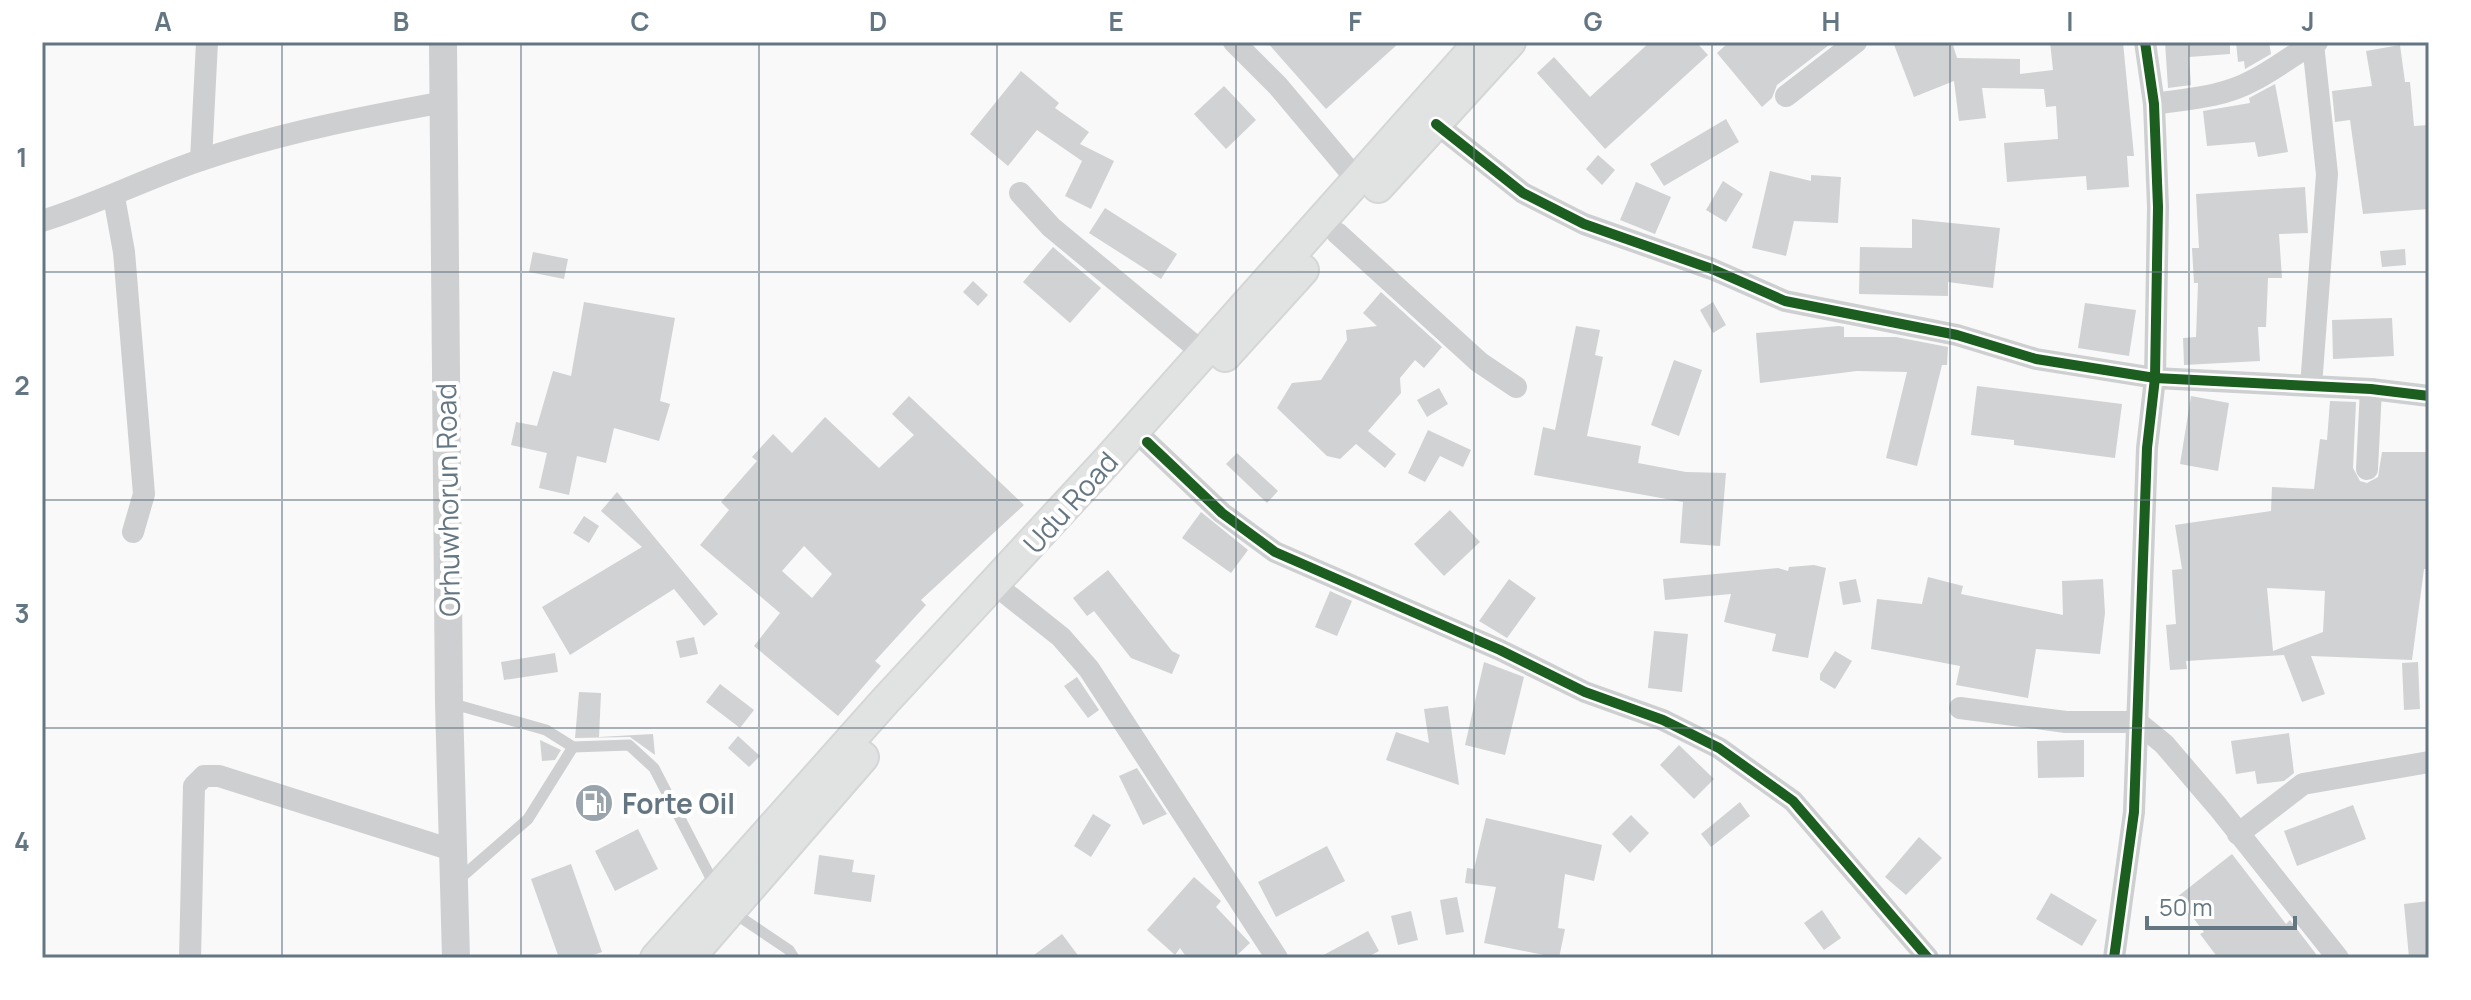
<svg xmlns="http://www.w3.org/2000/svg" width="2471" height="1000" viewBox="0 0 2471 1000" font-family="Manrope,sans-serif">
  <style>
    .building { fill: #d0d2d3; fill-rule: evenodd }
    .lines { fill: none; stroke-linecap: round; stroke-linejoin: round }
    .secondary-casing { stroke: #d5d6d7; stroke-width: 34 }
    .service { stroke: #cecfd0; stroke-width: 11 }
    .minor { stroke: #cecfd0; stroke-width: 22 }
    .tertiary { stroke: #cecfd0; stroke-width: 28 }
    .secondary { stroke: #e1e2e2; stroke-width: 30 }
    .cycleway-casing { stroke: #fff; stroke-width: 15 }
    .cycleway { stroke: #1b5e20; stroke-width: 10 }
    .grid { fill: none; stroke: #657683; stroke-width: 2; stroke-opacity: 0.55 }
    .labels { text-anchor: middle; dominant-baseline: central; stroke-width: 8; stroke-linejoin: round; paint-order: stroke }
    .street-label { font-size: 28px; fill: #657683; stroke: #fff }
    .poi-label { font-size: 28px; font-weight: bold; fill: #657683; stroke: #fff; text-anchor: start }
    .neatline { fill: none; stroke: #657683; stroke-width: 3 }
    .grid-label { font-size: 26px; text-anchor: middle; font-weight: bold; fill: #657683 }
  </style>
  <rect width="100%" height="100%" fill="#f9f9f9"/>
  <g class="building">
    <polygon points="1267,42 1400,42 1326,109"/>
    <polygon points="1650,42 1696,42 1708,55 1605,149 1537,73 1554,57 1590,97"/>
    <polygon points="1729,42 1833,42 1777,85 1772,98 1762,107 1717,53"/>
    <polygon points="1893,42 1952,42 1957,58 2020,59 2020,74 2053,70 2050,42 2123,42 2134,156 2127,156 2129,187 2087,190 2086,176 2007,182 2004,143 2058,139 2056,106 2046,107 2044,89 1982,88 1986,118 1959,121 1954,81 1914,97"/>
    <polygon points="2165,42 2230,42 2230,54 2189,57 2191,85 2168,88"/>
    <polygon points="2236,42 2269,42 2271,54 2245,69 2244,61 2238,62"/>
    <polygon points="2400,45 2405,82 2410,82 2414,126 2429,125 2429,209 2363,214 2350,120 2335,122 2332,91 2372,86 2366,51"/>
    <polygon points="1021,71 1059,103 1055,108 1089,132 1080,144 1114,161 1091,209 1065,196 1082,161 1037,130 1008,166 970,134"/>
    <polygon points="2275,84 2288,152 2258,157 2255,142 2207,146 2203,111 2250,103 2249,98"/>
    <polygon points="1224,86 1256,120 1226,149 1194,114"/>
    <polygon points="1726,119 1739,142 1664,186 1650,164"/>
    <polygon points="1598,155 1615,170 1602,185 1586,169"/>
    <polygon points="1770,171 1811,181 1811,175 1841,177 1838,223 1794,221 1786,256 1752,248"/>
    <polygon points="1723,181 1743,194 1726,222 1706,210"/>
    <polygon points="1636,182 1671,197 1655,234 1620,220"/>
    <polygon points="2305,187 2308,233 2279,234 2282,278 2268,278 2266,327 2258,327 2260,361 2184,365 2183,338 2196,337 2198,283 2194,283 2192,248 2199,248 2196,194"/>
    <polygon points="1105,208 1177,254 1161,279 1089,233"/>
    <polygon points="1912,219 2000,228 1993,288 1948,282 1948,296 1859,294 1860,247 1912,248"/>
    <polygon points="1053,247 1101,288 1070,323 1023,282"/>
    <polygon points="2405,249 2406,265 2382,267 2380,251"/>
    <polygon points="533,252 568,259 564,279 529,272"/>
    <polygon points="973,281 988,295 978,306 963,292"/>
    <polygon points="1381,292 1442,347 1424,368 1415,360 1400,378 1401,393 1368,431 1396,454 1385,468 1356,444 1340,459 1327,456 1277,408 1292,383 1321,380 1347,340 1346,330 1377,326 1363,313"/>
    <polygon points="584,302 675,318 660,401 670,404 659,441 614,428 606,463 577,456 569,495 539,488 547,453 511,445 516,422 537,426 553,371 571,376"/>
    <polygon points="1713,302 1726,325 1713,333 1700,310"/>
    <polygon points="2085,303 2136,310 2129,356 2078,348"/>
    <polygon points="2392,318 2394,356 2333,359 2332,320"/>
    <polygon points="1576,326 1600,330 1595,355 1603,357 1587,436 1641,446 1638,463 1686,472 1726,473 1720,546 1680,543 1683,502 1534,475 1543,427 1555,430"/>
    <polygon points="1839,326 1844,327 1844,337 1896,337 1948,347 1947,365 1942,365 1917,466 1886,458 1907,372 1857,371 1760,383 1756,333"/>
    <polygon points="1674,360 1702,370 1679,436 1651,425"/>
    <polygon points="1977,386 2122,404 2115,458 2014,445 2014,440 1971,435"/>
    <polygon points="1439,388 1448,404 1427,417 1417,400"/>
    <path d="M909,396L1024,505L921,600L926,605L875,661L881,666L838,716L754,646L780,613L700,545L729,510L721,502L757,461L752,457L773,434L792,453L825,417L879,468L914,435L892,414ZM804,546L832,574L812,598L782,571Z"/>
    <polygon points="2191,396 2229,403 2218,471 2180,464"/>
    <path d="M2330,401L2356,402L2353,468L2360,481L2367,483L2378,477L2382,452H2429V569H2424L2412,660L2311,656L2325,694L2302,702L2284,655L2186,661L2187,669L2170,670L2166,625L2176,624L2172,570L2182,569L2175,525L2271,511L2272,487L2314,489L2320,439L2327,440ZM2267,588L2325,591L2323,632L2273,651Z"/>
    <polygon points="1428,430 1471,450 1463,467 1440,456 1425,482 1408,473"/>
    <polygon points="1237,453 1278,491 1267,503 1226,464"/>
    <polygon points="617,492 718,614 704,626 674,589 570,655 542,607 642,547 601,511"/>
    <polygon points="1450,510 1480,542 1444,576 1414,544"/>
    <polygon points="1201,512 1248,550 1231,573 1182,538"/>
    <polygon points="584,516 599,526 589,543 573,533"/>
    <polygon points="1814,565 1826,568 1808,658 1772,651 1776,634 1724,622 1731,594 1665,600 1663,579 1778,568 1788,571 1789,567"/>
    <polygon points="1108,570 1172,651 1180,655 1172,674 1131,658 1094,611 1087,616 1073,598"/>
    <polygon points="1928,577 1963,586 1961,594 2063,615 2062,581 2103,579 2105,613 2100,654 2036,649 2028,698 1956,685 1960,666 1871,649 1877,599 1922,604"/>
    <polygon points="1509,579 1536,598 1507,638 1479,621"/>
    <polygon points="1856,579 1861,602 1843,605 1839,582"/>
    <polygon points="1330,591 1352,601 1337,636 1315,627"/>
    <polygon points="1654,631 1688,634 1682,692 1648,688"/>
    <polygon points="694,637 698,654 680,658 676,641"/>
    <polygon points="1835,651 1852,661 1835,689 1820,680 1820,674"/>
    <polygon points="555,653 558,672 504,680 501,662"/>
    <polygon points="1484,662 1524,677 1505,755 1465,745"/>
    <polygon points="2418,662 2420,709 2404,710 2402,663"/>
    <polygon points="1077,677 1099,710 1088,718 1064,686"/>
    <polygon points="720,684 754,710 740,728 706,702"/>
    <polygon points="579,692 601,693 599,737 653,734 655,755 630,737 575,738"/>
    <polygon points="1448,706 1459,785 1386,760 1396,732 1429,743 1424,709"/>
    <polygon points="2289,733 2294,773 2284,781 2257,784 2255,771 2236,774 2231,741"/>
    <polygon points="738,736 760,756 749,767 728,748"/>
    <polygon points="540,740 561,750 555,760 542,761"/>
    <polygon points="2084,740 2084,777 2038,778 2037,741"/>
    <polygon points="1679,745 1714,779 1694,799 1660,765"/>
    <polygon points="1137,768 1167,814 1143,825 1119,776"/>
    <polygon points="1740,802 1750,816 1711,847 1701,834"/>
    <polygon points="2353,805 2366,839 2297,866 2284,831"/>
    <polygon points="1093,814 1111,825 1091,857 1074,846"/>
    <polygon points="1631,815 1649,833 1630,853 1612,834"/>
    <polygon points="1486,818 1602,845 1594,881 1565,874 1558,928 1565,929 1559,958 1484,943 1496,887 1465,883 1467,868 1474,869"/>
    <polygon points="638,829 658,869 615,891 595,851"/>
    <polygon points="1919,837 1942,858 1906,895 1885,877"/>
    <polygon points="1327,846 1345,881 1276,917 1258,882"/>
    <polygon points="2232,854 2286,924 2290,920 2319,958 2218,958 2200,934 2204,932 2177,897"/>
    <polygon points="819,855 854,860 852,872 875,875 871,902 814,894"/>
    <polygon points="571,864 602,952 585,958 559,958 531,879"/>
    <polygon points="1194,877 1221,901 1216,907 1250,943 1234,958 1187,958 1180,948 1175,955 1147,930"/>
    <polygon points="2051,893 2097,920 2082,946 2036,919"/>
    <polygon points="1457,897 1464,932 1446,935 1440,900"/>
    <polygon points="2429,901 2429,958 2409,958 2404,904"/>
    <polygon points="1822,910 1841,938 1824,950 1804,923"/>
    <polygon points="1411,911 1418,940 1398,945 1391,916"/>
    <polygon points="1368,931 1379,951 1366,958 1318,958"/>
    <polygon points="1062,934 1080,958 1030,958"/>
  </g>
  <g class="lines">
    <g class="secondary-casing">
      <g id="secondary">
        <polyline points="1378,187 1510,42"/>
        <polyline points="1225,356 1303,270"/>
        <polyline points="656,958 886,700 1108,460 1480,42"/>
        <polyline points="689,958 863,757"/>
      </g>
    </g>
    <g class="service">
      <polyline points="450,703 546,730 573,747 629,745 654,768 715,886"/>
      <polyline points="457,881 528,819 573,747"/>
      <polyline points="731,911 789,950 794,958"/>
    </g>
    <g class="minor">
      <polyline points="1234,42 1278,86 1357,180"/>
      <polyline points="1786,96 1856,42"/>
      <path d="M2154,104C2187,99 2223,97 2252,81C2275,70 2294,53 2317,42"/>
      <polyline points="1436,124 1523,193 1584,224 1712,269 1785,301 1957,335 2036,359 2155,378 2371,389 2429,396"/>
      <polyline points="201,160 207,42"/>
      <polyline points="1020,193 1051,227 1202,352"/>
      <polyline points="114,197 124,252 144,494 133,532"/>
      <path d="M42,221C97,204 147,178 201,160C280,133 363,117 444,102"/>
      <polyline points="1337,233 1479,362 1516,387"/>
      <polyline points="2311,386 2327,174 2313,44"/>
      <polyline points="1147,442 1222,513 1275,552 1500,650 1585,692 1663,720 1719,748 1793,801 1928,958"/>
      <polyline points="2367,469 2371,389"/>
      <polyline points="1008,595 1061,637 1089,669 1277,958"/>
      <polyline points="1960,708 2066,722 2137,722 2164,744 2218,807 2338,958"/>
      <polyline points="2238,834 2303,784 2429,762"/>
      <polyline points="190,958 194,786 204,776 219,776 452,850"/>
      <polyline points="2114,958 2134,812 2147,448 2155,378 2158,207 2154,104 2145,42"/>
    </g>
    <polyline class="tertiary" points="443,42 449,703 456,958"/>
    <use href="#secondary" class="secondary"/>
    <g class="cycleway-casing">
      <g id="cycleway">
        <polyline points="1436,124 1523,193 1584,224 1712,269 1785,301 1957,335 2036,359 2155,378 2371,389 2429,396"/>
        <polyline points="1147,442 1222,513 1275,552 1500,650 1585,692 1663,720 1719,748 1793,801 1928,958"/>
        <polyline points="2114,958 2134,812 2147,448 2155,378 2158,207 2154,104 2145,42"/>
      </g>
    </g>
    <use href="#cycleway" class="cycleway"/>
  </g>
  <path class="grid" d="M282,42V958M521,42V958M759,42V958M997,42V958M1236,42V958M1474,42V958M1712,42V958M1950,42V958M2189,42V958M42,272H2429M42,500H2429M42,728H2429"/>
  <defs>
    <g id="fuel-disc" transform="scale(2)"><circle r="9.5" fill="#99a4ac" stroke="#fff"/><path d="M-5.5-6h7V0h2V4h1.3V-2.5L3-4.5l.8-.8L6-3V5H2.5V1h-1V6h-7ZM-4.2-4.7v3.2H.2V-4.7Z" fill="#fff"/></g>
  </defs>
  <g fill-rule="evenodd">
    <use href="#fuel-disc" x="594" y="803"/>
  </g>
  <g class="labels">
    <g class="street-label">
      <text transform="translate(447 500) rotate(-91)">Orhuwhorun Road</text>
      <text transform="translate(1070 502) rotate(-48)">Udu Road</text>
    </g>
    <g class="poi-label">
      <text x="622" y="803">Forte Oil</text>
    </g>
  </g>
  <rect width="2471" height="1000" fill="none" stroke="#ffffff" stroke-width="88"/>
  <path d="M2147 916v12h148v-12" fill="none" stroke="#657683" stroke-width="4"/>
  <text x="2159" y="916" font-size="24" fill="#657683" stroke="#ffffff" stroke-width="6" paint-order="stroke">50 m</text>
  <rect x="44" y="44" width="2383" height="912" class="neatline"/>
  <g class="grid-label">
    <text x="163" y="31">A</text>
    <text x="401" y="31">B</text>
    <text x="640" y="31">C</text>
    <text x="878" y="31">D</text>
    <text x="1116" y="31">E</text>
    <text x="1355" y="31">F</text>
    <text x="1593" y="31">G</text>
    <text x="1831" y="31">H</text>
    <text x="2070" y="31">I</text>
    <text x="2308" y="31">J</text>
    <text x="22" y="167">1</text>
    <text x="22" y="395">2</text>
    <text x="22" y="623">3</text>
    <text x="22" y="851">4</text>
  </g>
</svg>
